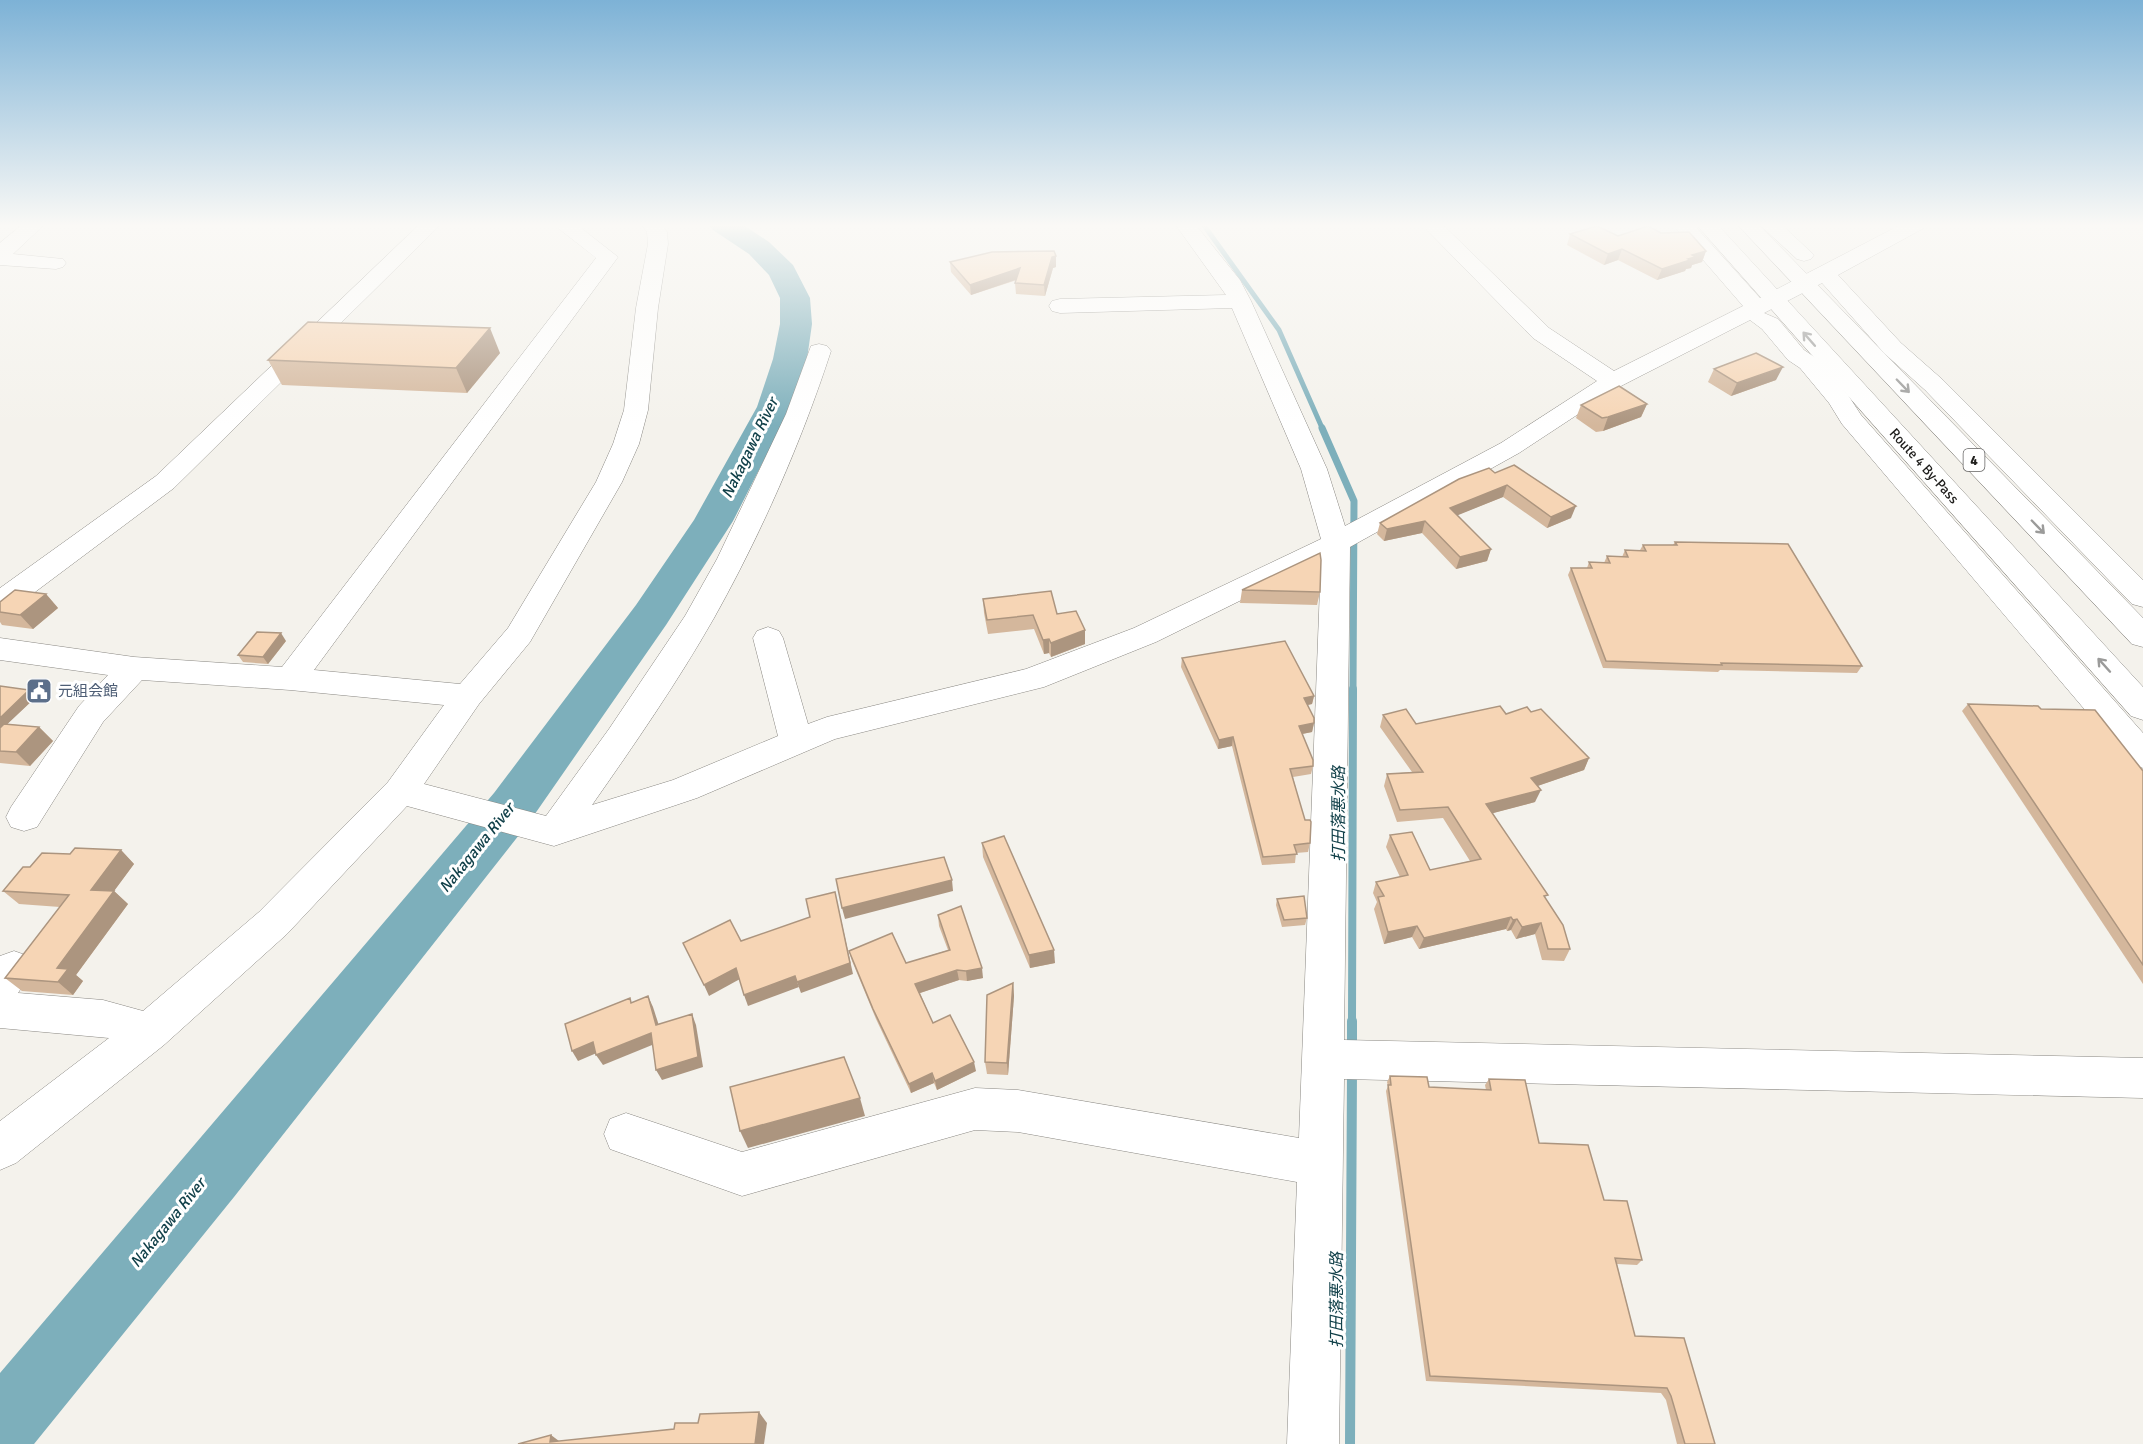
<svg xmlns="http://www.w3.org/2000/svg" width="2143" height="1444" viewBox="0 0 2143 1444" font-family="Signika,'Noto Sans JP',sans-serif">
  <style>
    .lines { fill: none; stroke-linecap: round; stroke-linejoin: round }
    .stream-far3 { stroke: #7dafbb; stroke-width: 5 }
    .stream-far2 { stroke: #7dafbb; stroke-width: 7 }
    .stream-far1 { stroke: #7dafbb; stroke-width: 8 }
    .stream { stroke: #7dafbb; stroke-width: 10 }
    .river { fill: #7dafbb; fill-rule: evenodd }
    .minor-casing { stroke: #8a8883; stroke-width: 1 }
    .highway-casing { stroke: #8a8883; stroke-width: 1 }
    .minor { fill: #fff; fill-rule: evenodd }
    .highway { fill: #fff; fill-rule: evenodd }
    .wall { fill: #d4b79c }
    .shaded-wall { fill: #ac957f }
    .building { fill: #f6d5b5; stroke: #ac957f; stroke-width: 1.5 }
    .oneway { stroke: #9b9b9a }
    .labels { text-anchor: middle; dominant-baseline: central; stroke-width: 6; stroke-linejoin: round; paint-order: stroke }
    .shield { fill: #fff; stroke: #646362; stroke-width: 1.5 }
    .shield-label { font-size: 14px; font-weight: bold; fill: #21201e }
    .far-street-label { font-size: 14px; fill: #21201e; stroke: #fff }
    .service-label { font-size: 15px; fill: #4e5e75; stroke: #fff; text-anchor: start }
    .water-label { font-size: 16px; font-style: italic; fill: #114049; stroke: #fff }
  </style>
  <rect width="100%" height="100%" fill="#f4f2ec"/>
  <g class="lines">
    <polyline class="stream-far3" points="1203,224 1279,330 1323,430"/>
    <polyline class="stream-far2" points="1322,428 1354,501 1353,691"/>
    <polyline class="stream-far1" points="1352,1023 1353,689"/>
    <g class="stream">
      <polyline points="1352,1049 1352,1021"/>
      <polyline points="1350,1444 1352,1070"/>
    </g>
    <polygon class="river" points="709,224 742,224 769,242 793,265 810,298 812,324 807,359 791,407 733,521 666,625 530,821 234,1197 34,1444 0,1444 0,1373 494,793 636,605 694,520 757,407 773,359 780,324 780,298 769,275 749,254 713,230"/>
    <g class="minor-casing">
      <g id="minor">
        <polygon points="23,224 45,224 13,254 63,259 66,263 63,267 56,269 0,265 0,243"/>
        <polygon points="420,224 441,224 174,488 11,610 0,613 0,588 156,476"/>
        <path d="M553,224H576L618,257L314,670L460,684L508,628L596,482L613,444L624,410L636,308L648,244L647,232L641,224H661L667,232L668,244L658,308L648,410L639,444L622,482L530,642L479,704L424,784L546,816L609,729L685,616L717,559L786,414L811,346L819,344L827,346L831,351C801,443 761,534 714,618C677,683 634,745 592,805L673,780L778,736L753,638L757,631L768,627L779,631L783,638L808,724L827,717L1026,669L1134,628L1321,539L1301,469L1232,308L1060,313L1052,311L1049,306L1052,301L1060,299L1226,295L1175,224H1195L1240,280L1251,301L1327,469L1345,526L1501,443L1597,381L1533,338L1421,224H1442L1549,328L1614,371L1743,306L1672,224H1693L1760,298L1902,224H1927L1924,228L1838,275L1901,343L1943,380L2143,580V607L2132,604L1925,390L1884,353L1822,283L1764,313L1778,319L1804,350L1816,358L1848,395L1861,415L2143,733V768L2131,764L1842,424L1829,403L1800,368L1788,360L1762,329L1750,320L1621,386L1519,453L1350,547L1344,1040L2143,1058V1098L1344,1079L1339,1444H1287L1297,1182L1018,1132L975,1130L742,1196L610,1149L604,1134L610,1119L626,1113L742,1152L975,1088L1018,1090L1299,1138L1321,561L1156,642L1044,687L835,739L697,798L554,846L407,806L287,934L164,1045L16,1163L0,1170V1121L109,1038L0,1028V956L14,951L28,956L34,968L18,993L103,1000L143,1011L259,912L388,782L444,705L290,690L142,680L103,722L37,827L24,831L11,827L6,817L11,807L79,706L108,675L0,660V638L134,657L282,667L596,258Z"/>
        <polygon points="1759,224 1781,224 1814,255 1811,259 1804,261 1797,259"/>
      </g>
    </g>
    <g class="highway-casing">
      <g id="highway">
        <polygon points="1696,224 1717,224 2143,687 2143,720 2131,716"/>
        <polygon points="1737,224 1758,224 2143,618 2143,647 2132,644"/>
      </g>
    </g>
    <use href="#minor" class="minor"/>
    <use href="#highway" class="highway"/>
  </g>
  <g class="wall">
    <polygon points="1661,233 1706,251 1702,262 1692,265 1691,268 1686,269 1685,271 1657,280 1618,260 1604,265 1567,245 1570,234 1618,236"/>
    <polygon points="1056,256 1056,267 1053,268 1045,296 1016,294 1015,283 1017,280 971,295 951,272 950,262"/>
    <polygon points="500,353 467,393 282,385 268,360"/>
    <polygon points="1714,369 1776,380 1731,396 1708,382"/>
    <polygon points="1647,404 1641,417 1603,431 1596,432 1576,418 1581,405"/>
    <polygon points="1495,473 1571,518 1547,528 1503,497 1457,515 1491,549 1487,561 1456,569 1422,533 1384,541 1377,534 1380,523"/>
    <polygon points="1675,542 1862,666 1857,673 1720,670 1718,672 1603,668 1568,575 1571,568 1587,568 1589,562 1604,563 1607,556 1622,557 1625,550 1640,550 1643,545 1673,545"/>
    <polygon points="1242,590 1320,592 1317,605 1240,603"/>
    <polygon points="46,594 58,608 33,629 2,625 0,622 0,602"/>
    <polygon points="983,599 1057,614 1085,644 1051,657 1049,653 1044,654 1034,629 988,634 984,613"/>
    <polygon points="286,641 268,664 243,662 238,655"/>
    <polygon points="1182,658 1314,696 1312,704 1308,705 1314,723 1312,732 1302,734 1313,766 1311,774 1293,777 1310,843 1308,852 1296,853 1295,863 1262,865 1232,746 1218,749 1181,667"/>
    <polygon points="0,686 29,690 36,697 7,724 39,727 53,741 30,766 0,763"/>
    <polygon points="1968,704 2041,709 2143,771 2143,984 1962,711"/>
    <polygon points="1531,712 1589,758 1584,770 1537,786 1535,802 1493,813 1546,899 1570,949 1564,961 1542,960 1535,934 1516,939 1511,930 1507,931 1506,929 1419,949 1412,937 1384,944 1374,909 1377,902 1373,893 1376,882 1400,877 1386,847 1390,835 1430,870 1470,861 1443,818 1397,822 1384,786 1387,774 1412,772 1380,727 1383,715 1416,724"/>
    <polygon points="982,843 1055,963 1030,968 983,857"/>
    <polygon points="121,850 134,864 114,891 128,904 76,975 83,981 73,995 22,991 5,978 60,907 19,904 3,891 30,867 70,854"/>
    <polygon points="1277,899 1307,918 1305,925 1282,927 1276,905"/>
    <polygon points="938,915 983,978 967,981 959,980 920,993 933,1023 976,1071 937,1090 934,1083 911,1093 876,1019 852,961 849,951 906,963 948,950 939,926"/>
    <polygon points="1013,983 1014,996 1008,1075 987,1074 985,1062"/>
    <polygon points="1390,1076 1429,1087 1486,1090 1485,1085 1489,1079 1539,1143 1604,1200 1642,1260 1637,1265 1617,1264 1635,1336 1715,1444 1677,1444 1666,1400 1661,1393 1426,1381 1386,1091 1388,1086 1387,1082"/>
  </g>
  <g class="shaded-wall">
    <polygon points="1622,249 1618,260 1604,265 1608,254"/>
    <polygon points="1706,251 1702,262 1692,265 1691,268 1686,269 1685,271 1657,280 1662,269 1692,255"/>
    <polygon points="1056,256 1056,267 1053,268 1045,296 1044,285 1052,257"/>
    <polygon points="1020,268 1021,278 971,295 970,285"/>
    <polygon points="490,328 500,353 467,393 456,368"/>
    <polygon points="1783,367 1776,380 1731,396 1737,383"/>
    <polygon points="1647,404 1641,417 1603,431 1608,417"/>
    <polygon points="1507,485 1503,497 1446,520 1450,508"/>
    <polygon points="1576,506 1571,518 1547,528 1551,517"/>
    <polygon points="1425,521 1422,533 1384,541 1387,529"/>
    <polygon points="1491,549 1487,561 1456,569 1460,557"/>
    <polygon points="46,594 58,608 33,629 20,615"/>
    <polygon points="1085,630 1085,644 1051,657 1051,643"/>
    <polygon points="281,633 286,641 268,664 263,657"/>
    <polygon points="1049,639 1049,653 1044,654 1043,640"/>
    <polygon points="29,690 36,697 0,731 0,718"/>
    <polygon points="1314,696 1312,704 1302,706 1304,698"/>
    <polygon points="1314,723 1312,732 1297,735 1299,726"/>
    <polygon points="39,727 53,741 30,766 16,752"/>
    <polygon points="1233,737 1232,746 1218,749 1219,740"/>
    <polygon points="1589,758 1584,770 1526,790 1531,778"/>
    <polygon points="1541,790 1535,802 1482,816 1486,804"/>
    <polygon points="121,850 134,864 114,891 128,904 76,975 83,981 73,995 58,982 57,968 91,890"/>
    <polygon points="952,880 953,891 845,919 842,908"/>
    <polygon points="835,892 853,974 801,993 797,982"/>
    <polygon points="1511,917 1506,929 1419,949 1424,938"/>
    <polygon points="1517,919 1511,930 1507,931 1513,920"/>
    <polygon points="1541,923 1535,934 1516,939 1522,927"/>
    <polygon points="1417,926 1412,937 1384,944 1388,932"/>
    <polygon points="1054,950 1055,963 1030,968 1029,955"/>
    <polygon points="736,968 740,979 709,996 704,985"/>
    <polygon points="982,968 983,978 967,981 966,971"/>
    <polygon points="957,970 959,980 917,994 915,984"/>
    <polygon points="795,976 799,987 748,1006 744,995"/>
    <polygon points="1013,983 1014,996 1008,1075 1007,1063"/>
    <polygon points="648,996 653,1007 662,1035 656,1025"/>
    <polygon points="692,1014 696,1025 703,1067 662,1080 656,1070"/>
    <polygon points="651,1033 657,1043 603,1065 596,1055"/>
    <polygon points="593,1042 599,1052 578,1061 572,1051"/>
    <polygon points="974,1062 976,1071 937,1090 935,1081"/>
    <polygon points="932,1073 934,1083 911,1093 909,1084"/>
    <polygon points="860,1098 865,1116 748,1148 740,1131"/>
    <polygon points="759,1412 767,1423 764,1444 755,1444"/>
    <polygon points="551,1435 563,1444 550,1442"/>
  </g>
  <g class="building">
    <polygon points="1597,226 1618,236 1648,226 1661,233 1689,232 1706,251 1692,255 1695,257 1688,259 1690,260 1662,269 1622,249 1608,254 1570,234"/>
    <polygon points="1054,251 1056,256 1052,257 1044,285 1015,283 1020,268 970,285 950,262 992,252"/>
    <polygon points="308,322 490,328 456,368 268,360"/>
    <polygon points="1756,353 1783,367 1737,383 1714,369"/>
    <polygon points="1619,386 1647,404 1608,417 1602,418 1581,405"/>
    <polygon points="1514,465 1576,506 1551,517 1507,485 1450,508 1491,549 1460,557 1425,521 1387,529 1380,523 1459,479 1489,468 1495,473"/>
    <polygon points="1675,542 1788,544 1862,666 1721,663 1722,665 1606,661 1571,568 1592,568 1589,562 1610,563 1607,556 1628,557 1625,550 1646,551 1643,545 1677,545"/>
    <polygon points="1320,553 1321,560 1320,592 1242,590"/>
    <polygon points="15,590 46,594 20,615 0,612 0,602"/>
    <polygon points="1051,591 1057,614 1076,611 1085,630 1051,643 1049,639 1043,640 1033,615 987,620 983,599"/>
    <polygon points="257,632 281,633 263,657 238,655"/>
    <polygon points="1285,641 1314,696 1304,698 1314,718 1314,723 1299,726 1313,760 1313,766 1290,769 1305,820 1310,820 1311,822 1310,843 1294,845 1297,854 1263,857 1233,737 1219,740 1182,658"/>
    <polygon points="0,686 29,690 0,718"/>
    <polygon points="1968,704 2038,706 2041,709 2095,710 2143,771 2143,965"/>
    <polygon points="1500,706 1506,714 1527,707 1531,712 1541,709 1589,758 1531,778 1541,790 1486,804 1548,895 1544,896 1563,925 1570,949 1548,949 1541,923 1522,927 1517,919 1513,920 1511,917 1424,938 1417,926 1388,932 1378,897 1384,896 1376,882 1408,875 1390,835 1412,832 1430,870 1481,859 1448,807 1400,810 1387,774 1423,772 1383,715 1406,709 1416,724"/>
    <polygon points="4,724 39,727 16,752 0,751 0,728"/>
    <polygon points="1004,836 1054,950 1029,955 982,843"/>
    <polygon points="75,848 121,850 91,890 114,891 57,968 68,969 58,982 5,978 69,895 3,891 23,867 30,867 42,853 70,854"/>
    <polygon points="944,857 952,880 842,908 836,879"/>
    <polygon points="835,892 850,963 797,982 795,976 744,995 736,968 704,985 683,943 730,920 741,941 810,917 806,899"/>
    <polygon points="1304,896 1307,918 1284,920 1277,899"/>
    <polygon points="961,906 982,968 966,971 957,970 915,984 933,1023 950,1015 974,1062 935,1081 932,1073 909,1084 873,1009 849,951 892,933 906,963 950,950 938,915"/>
    <polygon points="1013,983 1007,1063 985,1062 987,995"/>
    <polygon points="648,996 656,1025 692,1014 698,1057 656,1070 651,1033 596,1055 593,1042 572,1051 565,1024 630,998 631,1003"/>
    <polygon points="844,1057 860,1098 740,1131 730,1087"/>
    <polygon points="1390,1076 1427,1077 1429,1087 1491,1090 1489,1079 1525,1080 1539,1143 1588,1145 1604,1200 1627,1201 1642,1260 1615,1258 1635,1336 1684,1338 1715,1444 1685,1444 1671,1396 1667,1388 1430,1376 1388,1085 1391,1085"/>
    <polygon points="759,1412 755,1444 518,1444 551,1435 550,1442 674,1429 675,1423 698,1423 700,1414"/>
  </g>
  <defs><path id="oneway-shaft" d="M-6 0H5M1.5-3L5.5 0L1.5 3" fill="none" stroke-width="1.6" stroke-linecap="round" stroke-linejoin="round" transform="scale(1.5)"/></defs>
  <g class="oneway">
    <use href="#oneway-shaft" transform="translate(1809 339) rotate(-131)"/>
    <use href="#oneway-shaft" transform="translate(1903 386) rotate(46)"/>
    <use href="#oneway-shaft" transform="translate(2038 527) rotate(46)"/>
    <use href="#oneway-shaft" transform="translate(2104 665) rotate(-132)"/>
  </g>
  <linearGradient id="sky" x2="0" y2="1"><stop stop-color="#7db2d6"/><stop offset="0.53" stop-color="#faf9f6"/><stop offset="1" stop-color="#faf9f6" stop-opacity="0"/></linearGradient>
  <rect width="2143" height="426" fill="url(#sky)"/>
  <defs>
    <g id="civic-square" transform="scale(1.35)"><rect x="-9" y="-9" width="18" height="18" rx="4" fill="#5c6f8a" stroke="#fff"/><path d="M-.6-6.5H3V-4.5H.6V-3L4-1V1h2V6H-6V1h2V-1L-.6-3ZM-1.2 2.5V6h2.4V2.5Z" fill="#fff"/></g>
  </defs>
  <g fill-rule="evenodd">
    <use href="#civic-square" x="39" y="691"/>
  </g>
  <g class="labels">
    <rect class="shield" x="1963.5" y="449" width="21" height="22" rx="4.5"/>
    <g class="shield-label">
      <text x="1974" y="460">4</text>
    </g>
    <g class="far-street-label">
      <text transform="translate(1924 466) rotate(48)">Route 4 By-Pass</text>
    </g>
    <g class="service-label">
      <text x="58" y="691">元組会館</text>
    </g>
    <g class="water-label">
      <text transform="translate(750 448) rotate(-64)">Nakagawa River</text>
      <text transform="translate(1339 814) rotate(-90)">打田落悪水路</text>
      <text transform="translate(477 848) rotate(-51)">Nakagawa River</text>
      <text transform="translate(168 1223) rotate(-51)">Nakagawa River</text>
      <text transform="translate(1337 1300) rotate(-90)">打田落悪水路</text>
    </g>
  </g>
</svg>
